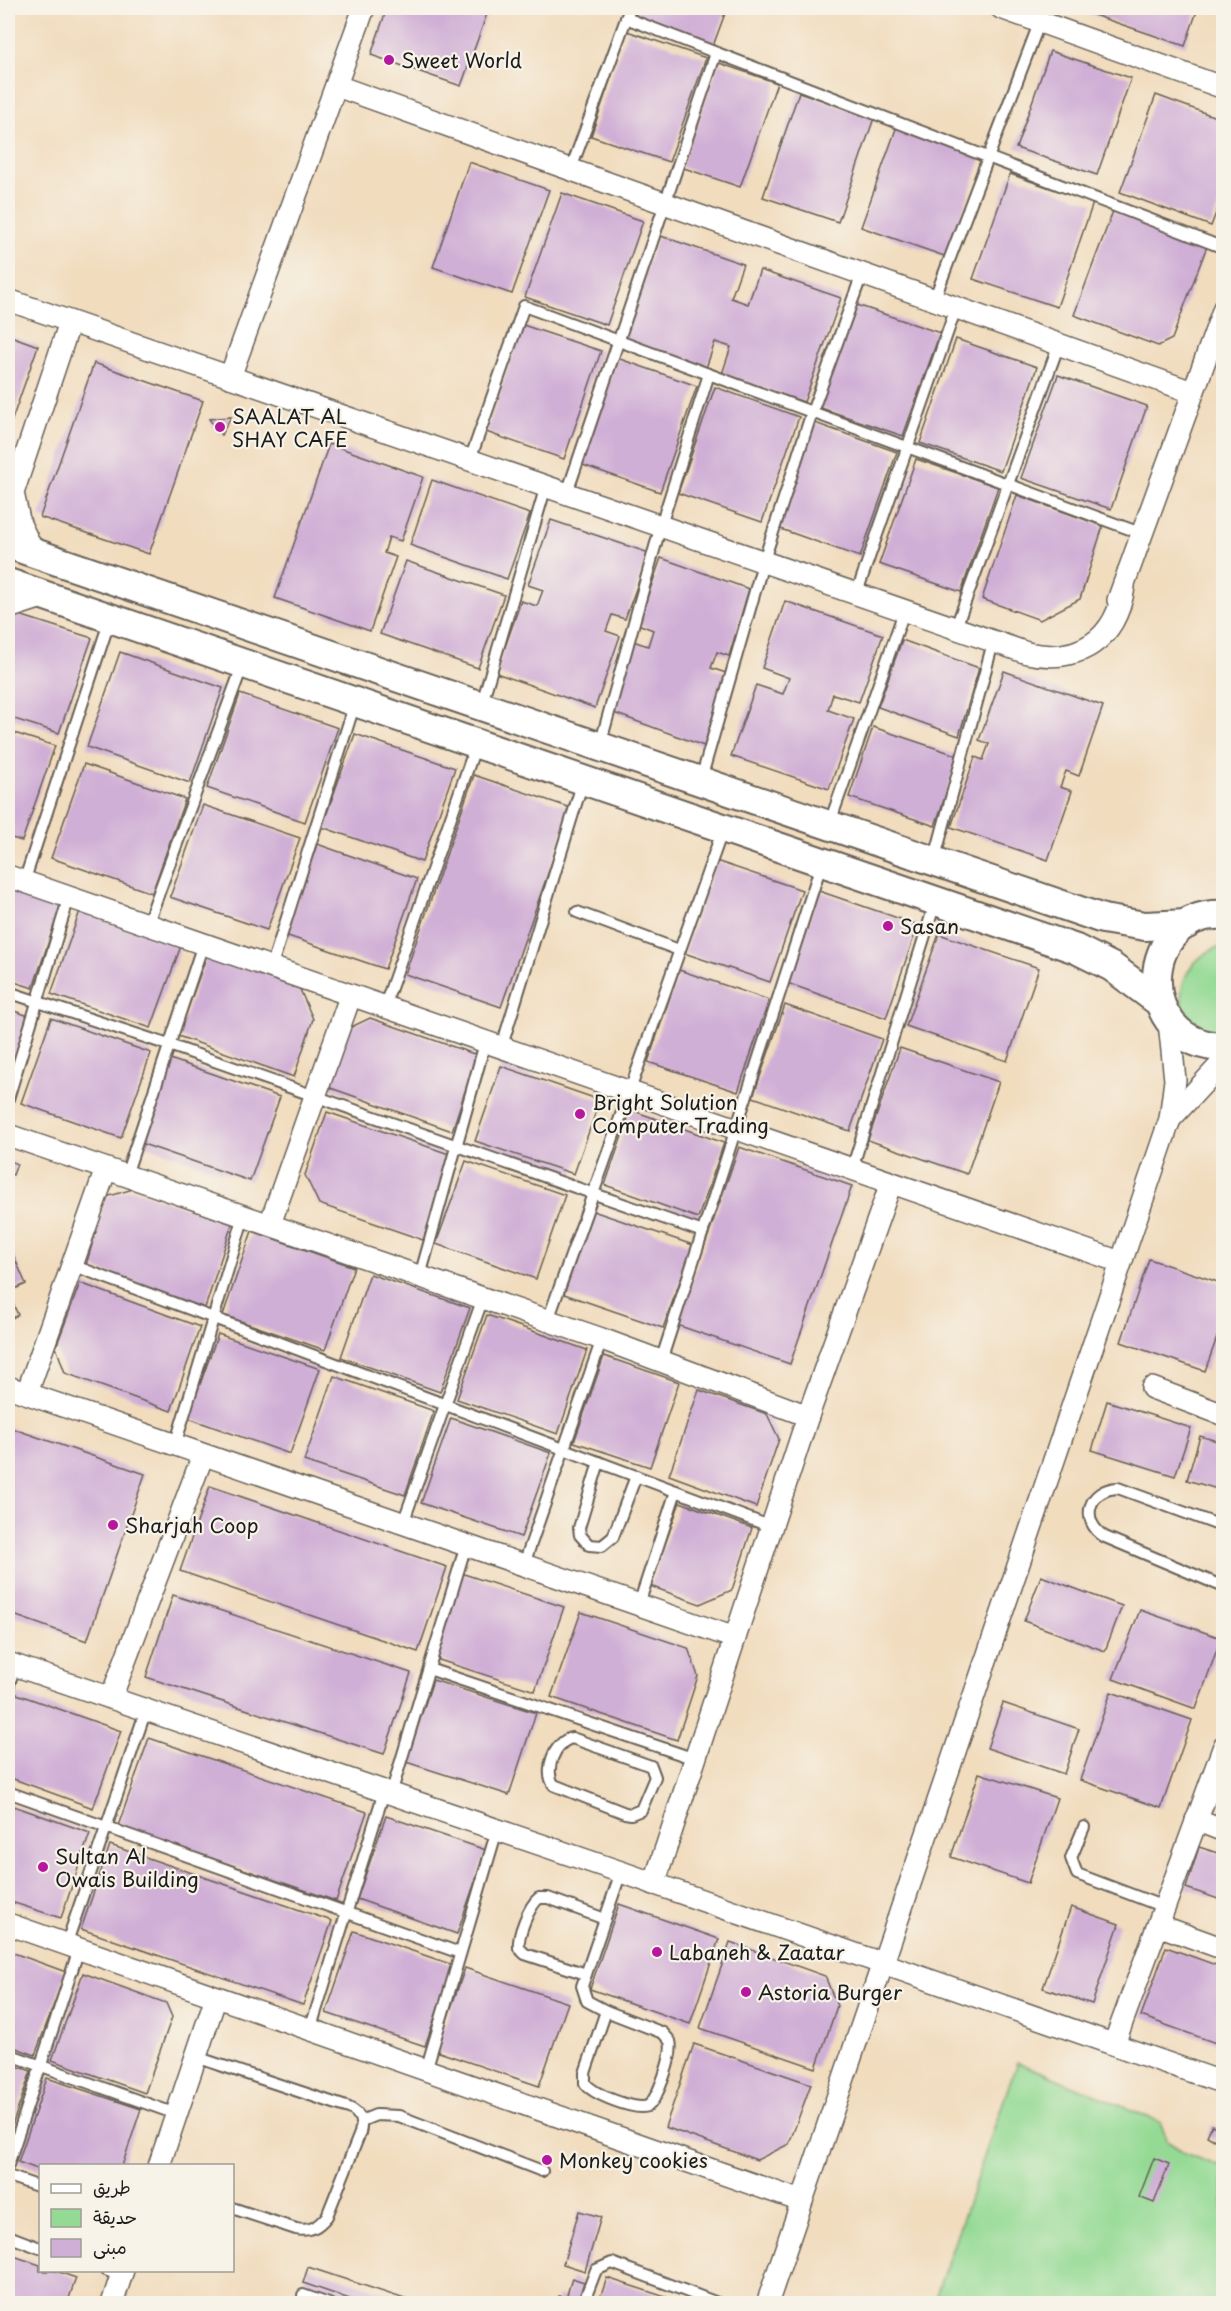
<svg xmlns="http://www.w3.org/2000/svg" width="1231" height="2311" viewBox="0 0 1231 2311" font-family="'Playpen Sans','Playpen Sans Arabic',sans-serif">
  <style>
    .green { fill: #94da94; stroke: #587b58; stroke-width: 1.5 }
    .building { fill: #d0afd6 }
    .lines { fill: none; stroke-linecap: round; stroke-linejoin: round }
    .service-casing { stroke: #675f55; stroke-width: 14 }
    .minor-casing { stroke: #675f55; stroke-width: 24 }
    .secondary-casing { stroke: #675f55; stroke-width: 32 }
    .service { stroke: #fff; stroke-width: 10 }
    .minor { stroke: #fff; stroke-width: 21 }
    .secondary { stroke: #fff; stroke-width: 28 }
    .poi-dot { fill: #b5179e; stroke: #f7f3e8; stroke-width: 2 }
    .labels { text-anchor: middle; dominant-baseline: central; stroke-width: 4.5; stroke-linejoin: round; paint-order: stroke }
    .poi-label { font-size: 20px; fill: #1c1c1c; stroke: #f7f3e8; text-anchor: start }
  </style>
  <rect width="100%" height="100%" fill="#f7f3e8"/>
  <filter id="ink" filterUnits="userSpaceOnUse"><feTurbulence type="fractalNoise" baseFrequency=".0167" numOctaves="2"/><feDisplacementMap in="SourceGraphic" scale="12" xChannelSelector="R" yChannelSelector="G"/><feConvolveMatrix kernelMatrix="1 2 1 2 8 2 1 2 1" color-interpolation-filters="sRGB"/></filter>
  <filter id="wash" filterUnits="userSpaceOnUse"><feTurbulence type="fractalNoise" baseFrequency=".008" numOctaves="4" result="noise"/><feDisplacementMap in="SourceGraphic" scale="24" xChannelSelector="R" yChannelSelector="G"/><feGaussianBlur stdDeviation="1.35" result="paint"/><feColorMatrix in="noise" values="0 0 0 0 0 0 0 0 0 0 0 0 0 0 0 0 0 1.4 0 .05"/><feComposite in="paint" operator="in"/></filter>
  <g filter="url(#wash)">
    <rect width="100%" height="100%" fill="#f1dcbe"/>
    <g class="green">
      <path d="M1223,946V1039C1217,1037 1208,1035 1202,1031C1164,1006 1183,956 1223,946Z"/>
      <polygon points="1017,2062 1160,2122 1168,2142 1187,2154 1223,2168 1223,2303 933,2304"/>
    </g>
    <g id="blocks">
      <g class="building">
        <polygon points="387,8 489,8 461,86 371,55"/>
        <polygon points="638,8 727,8 713,46 634,19"/>
        <polygon points="1083,8 1198,8 1185,46 1082,11"/>
        <polygon points="627,31 706,58 669,162 591,136"/>
        <polygon points="1050,51 1131,78 1097,175 1016,148"/>
        <polygon points="719,63 777,83 740,187 681,167"/>
        <polygon points="799,92 874,118 838,222 763,197"/>
        <polygon points="1156,95 1224,120 1224,192 1211,226 1120,192"/>
        <polygon points="897,126 982,156 947,257 861,227"/>
        <polygon points="469,162 549,190 512,294 433,267"/>
        <polygon points="1010,174 1093,203 1057,307 973,279"/>
        <polygon points="562,193 643,221 607,325 525,297"/>
        <polygon points="1113,211 1207,246 1172,339 1158,346 1074,315"/>
        <polygon points="658,235 743,264 731,298 748,304 760,270 841,298 804,402 722,374 731,347 715,342 706,368 621,338"/>
        <polygon points="854,304 940,333 903,436 818,407"/>
        <polygon points="523,325 601,351 564,459 486,432"/>
        <polygon points="8,335 38,346 8,431"/>
        <polygon points="956,339 1037,367 1001,471 920,443"/>
        <polygon points="617,358 697,386 660,492 580,464"/>
        <polygon points="94,363 203,401 149,554 40,517"/>
        <polygon points="1058,375 1147,406 1111,509 1021,478"/>
        <polygon points="715,387 799,417 762,522 678,493"/>
        <polygon points="231,417 221,435 209,419"/>
        <polygon points="812,422 897,452 860,557 775,527"/>
        <polygon points="329,444 423,477 401,541 389,537 384,553 396,557 370,631 275,598"/>
        <polygon points="916,459 998,487 961,592 879,564"/>
        <polygon points="432,480 530,514 507,579 410,545"/>
        <polygon points="1017,495 1103,526 1080,599 1040,620 982,599"/>
        <polygon points="551,520 649,553 625,619 612,615 606,631 620,636 595,708 496,673 521,601 537,606 543,590 528,585"/>
        <polygon points="661,558 749,589 729,656 717,652 711,668 726,673 704,746 614,713 633,641 648,646 653,630 638,624"/>
        <polygon points="406,561 504,595 478,668 380,634"/>
        <polygon points="785,601 883,635 859,702 833,694 828,710 854,719 829,789 731,756 756,685 783,694 789,678 762,668"/>
        <polygon points="13,613 92,638 59,733 8,717 8,616"/>
        <polygon points="902,640 979,668 959,736 878,707"/>
        <polygon points="120,652 223,688 190,783 87,747"/>
        <polygon points="1004,671 1103,706 1079,776 1066,771 1060,787 1072,791 1048,860 951,827 975,757 983,760 989,744 979,740"/>
        <polygon points="240,694 338,728 305,822 207,788"/>
        <polygon points="873,727 959,756 935,826 849,797"/>
        <polygon points="8,731 55,746 22,841 8,837"/>
        <polygon points="355,734 455,768 422,862 322,827"/>
        <polygon points="84,764 185,799 152,893 51,858"/>
        <polygon points="474,775 571,808 501,1007 405,974"/>
        <polygon points="203,805 300,838 267,930 170,897"/>
        <polygon points="317,844 417,879 385,969 285,935"/>
        <polygon points="716,861 802,890 770,982 684,953"/>
        <polygon points="8,884 62,902 33,988 8,980"/>
        <polygon points="819,891 918,925 886,1018 787,983"/>
        <polygon points="81,908 182,943 151,1028 51,994"/>
        <polygon points="939,934 1039,968 1007,1061 906,1026"/>
        <polygon points="208,952 298,985 313,1019 294,1077 178,1036"/>
        <polygon points="679,970 769,1000 738,1092 648,1062"/>
        <polygon points="785,1005 882,1039 850,1131 753,1097"/>
        <polygon points="8,1009 29,1016 8,1080"/>
        <polygon points="51,1018 151,1053 121,1138 21,1103"/>
        <polygon points="370,1018 477,1055 452,1131 328,1087 349,1028"/>
        <polygon points="900,1048 999,1082 967,1174 868,1140"/>
        <polygon points="170,1059 280,1097 250,1181 140,1143"/>
        <polygon points="501,1066 600,1100 574,1174 475,1141"/>
        <polygon points="631,1110 724,1143 698,1218 605,1185"/>
        <polygon points="327,1112 452,1155 423,1240 319,1204 305,1175"/>
        <polygon points="739,1147 852,1186 790,1364 677,1325"/>
        <polygon points="8,1160 17,1164 13,1175 8,1173"/>
        <polygon points="466,1161 565,1195 536,1279 436,1244"/>
        <polygon points="133,1189 232,1224 205,1308 86,1265 106,1197"/>
        <polygon points="593,1211 693,1245 663,1328 564,1294"/>
        <polygon points="252,1231 354,1267 325,1350 223,1315"/>
        <polygon points="8,1243 26,1284 8,1292 18,1315 8,1320"/>
        <polygon points="1149,1259 1224,1284 1224,1318 1205,1371 1121,1342"/>
        <polygon points="370,1274 470,1308 440,1392 341,1357"/>
        <polygon points="80,1283 200,1327 171,1411 65,1373 56,1347"/>
        <polygon points="487,1315 587,1350 558,1434 457,1399"/>
        <polygon points="218,1334 320,1369 290,1454 188,1418"/>
        <polygon points="604,1356 679,1382 650,1467 574,1442"/>
        <polygon points="334,1376 434,1411 405,1495 304,1461"/>
        <polygon points="699,1390 767,1414 779,1439 756,1507 669,1475"/>
        <polygon points="1107,1401 1191,1428 1175,1476 1092,1450"/>
        <polygon points="451,1418 551,1453 521,1537 421,1503"/>
        <polygon points="8,1427 145,1474 87,1641 8,1613"/>
        <polygon points="1200,1436 1224,1443 1224,1491 1187,1480"/>
        <polygon points="210,1486 447,1567 418,1652 180,1571"/>
        <polygon points="680,1502 752,1528 732,1590 700,1604 650,1586"/>
        <polygon points="461,1573 564,1607 535,1691 433,1658"/>
        <polygon points="1041,1576 1122,1606 1105,1651 1024,1621"/>
        <polygon points="173,1595 411,1673 384,1754 146,1677"/>
        <polygon points="1140,1610 1221,1638 1196,1709 1113,1679"/>
        <polygon points="581,1612 688,1648 698,1676 677,1740 551,1697"/>
        <polygon points="433,1680 536,1713 509,1795 406,1762"/>
        <polygon points="1111,1692 1192,1720 1161,1808 1080,1780"/>
        <polygon points="14,1693 121,1731 93,1808 8,1777 8,1711"/>
        <polygon points="1003,1703 1079,1729 1064,1774 987,1748"/>
        <polygon points="149,1738 367,1812 336,1901 118,1826"/>
        <polygon points="979,1773 1057,1798 1028,1883 951,1857"/>
        <polygon points="8,1804 90,1833 61,1918 8,1901"/>
        <polygon points="386,1816 486,1850 457,1934 357,1899"/>
        <polygon points="110,1845 332,1921 303,2005 81,1929"/>
        <polygon points="1199,1847 1224,1855 1224,1901 1186,1888"/>
        <polygon points="619,1904 719,1939 690,2024 590,1989"/>
        <polygon points="1071,1907 1119,1924 1092,2004 1043,1988"/>
        <polygon points="354,1931 453,1965 425,2046 326,2013"/>
        <polygon points="730,1942 825,1976 837,2006 816,2068 700,2028"/>
        <polygon points="1166,1947 1224,1968 1224,2046 1141,2016"/>
        <polygon points="8,1951 66,1972 35,2055 8,2045"/>
        <polygon points="465,1968 568,2003 539,2086 436,2051"/>
        <polygon points="83,1973 166,2003 172,2017 145,2093 52,2060"/>
        <polygon points="694,2044 811,2084 789,2144 757,2160 665,2127"/>
        <polygon points="8,2063 31,2071 8,2137"/>
        <polygon points="47,2078 141,2109 122,2166 40,2166 40,2170 18,2162"/>
        <polygon points="1212,2125 1220,2129 1214,2140 1207,2136"/>
        <polygon points="1154,2158 1169,2164 1154,2203 1139,2197"/>
        <polygon points="579,2211 601,2217 585,2271 563,2264"/>
        <polygon points="8,2254 40,2265 40,2271 56,2271 76,2278 67,2304 8,2304"/>
        <polygon points="308,2267 417,2303 416,2304 364,2304 303,2283"/>
        <polygon points="572,2278 584,2282 577,2304 556,2304 559,2296 566,2298"/>
        <polygon points="607,2278 684,2303 684,2304 598,2304"/>
      </g>
    </g>
  </g>
  <g filter="url(#ink)">
    <use href="#blocks" fill-opacity="0" stroke="#675f55" stroke-width="1.5"/>
    <g class="lines">
      <g class="service-casing">
        <g id="service">
          <polyline points="626,18 1224,248"/>
          <polyline points="571,169 630,8"/>
          <polyline points="934,300 1040,21"/>
          <polyline points="470,460 524,306 1143,534"/>
          <polyline points="567,493 716,53"/>
          <polyline points="857,592 956,308"/>
          <polyline points="956,627 1059,344"/>
          <polyline points="481,706 546,486"/>
          <polyline points="600,745 661,525 709,374"/>
          <polyline points="701,779 764,560 812,412 862,274"/>
          <polyline points="829,825 905,609"/>
          <polyline points="934,861 994,639"/>
          <polyline points="24,882 110,619"/>
          <polyline points="577,912 679,950"/>
          <polyline points="147,925 243,664"/>
          <polyline points="271,968 355,703"/>
          <polyline points="8,992 169,1045 703,1232"/>
          <polyline points="384,1008 476,745"/>
          <polyline points="501,1049 583,781"/>
          <polyline points="8,1099 69,897"/>
          <polyline points="852,1169 935,903"/>
          <polyline points="126,1175 203,944"/>
          <polyline points="72,1265 772,1527"/>
          <polyline points="420,1276 485,1043"/>
          <polyline points="548,1320 723,829"/>
          <polyline points="661,1361 822,862"/>
          <polyline points="175,1445 244,1216"/>
          <polyline points="599,1462 579,1528 580,1535 589,1545 602,1546 613,1537 636,1476"/>
          <polyline points="403,1523 483,1298"/>
          <path d="M1224,1527L1118,1488C1088,1489 1079,1521 1105,1537L1224,1587"/>
          <polyline points="524,1564 602,1339"/>
          <polyline points="639,1604 676,1491"/>
          <polyline points="429,1669 695,1759"/>
          <polyline points="8,1688 15,1665"/>
          <path d="M572,1738L651,1766L655,1777L641,1810L631,1814L625,1813L554,1785C543,1771 555,1741 572,1738Z"/>
          <polyline points="8,1792 460,1953"/>
          <polyline points="391,1794 466,1545"/>
          <polyline points="1084,1827 1071,1858 1077,1874 1164,1907"/>
          <polyline points="66,1945 146,1710"/>
          <path d="M586,1974L525,1954L519,1948C517,1936 529,1906 539,1898H548L605,1919"/>
          <path d="M606,2011L663,2033L670,2041C674,2054 658,2098 648,2106C635,2111 592,2094 585,2083V2073Z"/>
          <polyline points="606,2011 587,2001 582,1986 621,1872"/>
          <polyline points="310,2030 384,1792"/>
          <polyline points="8,2054 176,2114"/>
          <path d="M196,2057L349,2108C360,2113 363,2121 360,2133L327,2216C318,2227 310,2232 296,2229L232,2208"/>
          <polyline points="426,2070 497,1830"/>
          <polyline points="361,2121 376,2115 399,2116 542,2171"/>
          <polyline points="8,2165 79,1949"/>
          <polyline points="8,2176 40,2187"/>
          <polyline points="8,2236 40,2248"/>
          <polyline points="106,2270 121,2276"/>
          <polyline points="303,2295 329,2304"/>
          <polyline points="586,2296 596,2270 612,2263 720,2304"/>
        </g>
      </g>
      <g class="minor-casing">
        <g id="minor">
          <polyline points="1001,8 1224,88"/>
          <polyline points="337,86 1192,392"/>
          <path d="M8,300L1027,653C1079,664 1116,640 1124,587"/>
          <polyline points="230,377 364,8"/>
          <polyline points="34,553 20,524 13,493 70,322"/>
          <polyline points="1118,600 1224,308"/>
          <polyline points="8,608 45,596"/>
          <polyline points="8,876 1120,1262"/>
          <polyline points="1171,1118 1224,1061"/>
          <polyline points="8,1135 602,1339 808,1416"/>
          <polyline points="270,1224 350,997"/>
          <polyline points="8,1387 735,1638"/>
          <polyline points="1152,1388 1224,1415"/>
          <polyline points="27,1393 106,1169"/>
          <polyline points="8,1663 621,1872 1224,2083"/>
          <polyline points="111,1698 203,1455"/>
          <polyline points="1196,1820 1224,1831"/>
          <polyline points="654,1884 808,1416 891,1183"/>
          <polyline points="8,1924 801,2201"/>
          <polyline points="1158,1925 1224,1949"/>
          <polyline points="1114,2044 1224,1746"/>
          <polyline points="159,2166 216,1997"/>
          <polyline points="112,2304 123,2270"/>
          <polyline points="767,2304 1170,1119 1175,1080 1169,1022"/>
        </g>
      </g>
      <g class="secondary-casing">
        <g id="secondary">
          <polyline points="8,544 1103,919 1145,926 1187,924"/>
          <polyline points="8,583 1076,949 1112,967 1159,1002"/>
          <path d="M1224,915C1138,910 1131,1045 1224,1047"/>
        </g>
      </g>
      <use href="#service" class="service"/>
      <use href="#minor" class="minor"/>
      <use href="#secondary" class="secondary"/>
    </g>
  </g>
  <g class="poi-dot">
    <circle cx="389" cy="60" r="6"/>
    <circle cx="220" cy="427" r="6"/>
    <circle cx="888" cy="926" r="6"/>
    <circle cx="580" cy="1114" r="6"/>
    <circle cx="113" cy="1525" r="6"/>
    <circle cx="43" cy="1867" r="6"/>
    <circle cx="657" cy="1952" r="6"/>
    <circle cx="746" cy="1992" r="6"/>
    <circle cx="547" cy="2160" r="6"/>
  </g>
  <g class="labels">
    <g class="poi-label">
      <text x="401" y="60">Sweet World</text>
      <text x="232" y="416">SAALAT AL<tspan x="232" dy="23">SHAY CAFE</tspan></text>
      <text x="900" y="926">Sasan</text>
      <text x="592" y="1102">Bright Solution<tspan x="592" dy="23">Computer Trading</tspan></text>
      <text x="125" y="1525">Sharjah Coop</text>
      <text x="55" y="1856">Sultan Al<tspan x="55" dy="23">Owais Building</tspan></text>
      <text x="669" y="1952">Labaneh &amp; Zaatar</text>
      <text x="758" y="1992">Astoria Burger</text>
      <text x="559" y="2160">Monkey cookies</text>
    </g>
  </g>
  <rect width="1231" height="2311" fill="none" stroke="#f7f3e8" stroke-width="30"/>
  <rect x="39" y="2164" width="195" height="108" fill="#f7f3e8" stroke="#9f9d96" stroke-width="1.5"/>
  <rect x="51" y="2184" width="30" height="9" fill="#ffffff" stroke="#9f9d96" stroke-width="1.5"/>
  <text x="93" y="2194" font-size="18" fill="#1c1c1c">طريق</text>
  <rect x="51" y="2209" width="30" height="18" fill="#94da94" stroke="#9f9d96" stroke-width="1.5"/>
  <text x="93" y="2224" font-size="18" fill="#1c1c1c">حديقة</text>
  <rect x="51" y="2239" width="30" height="18" fill="#d0afd6" stroke="#9f9d96" stroke-width="1.5"/>
  <text x="93" y="2254" font-size="18" fill="#1c1c1c">مبنى</text>
</svg>
